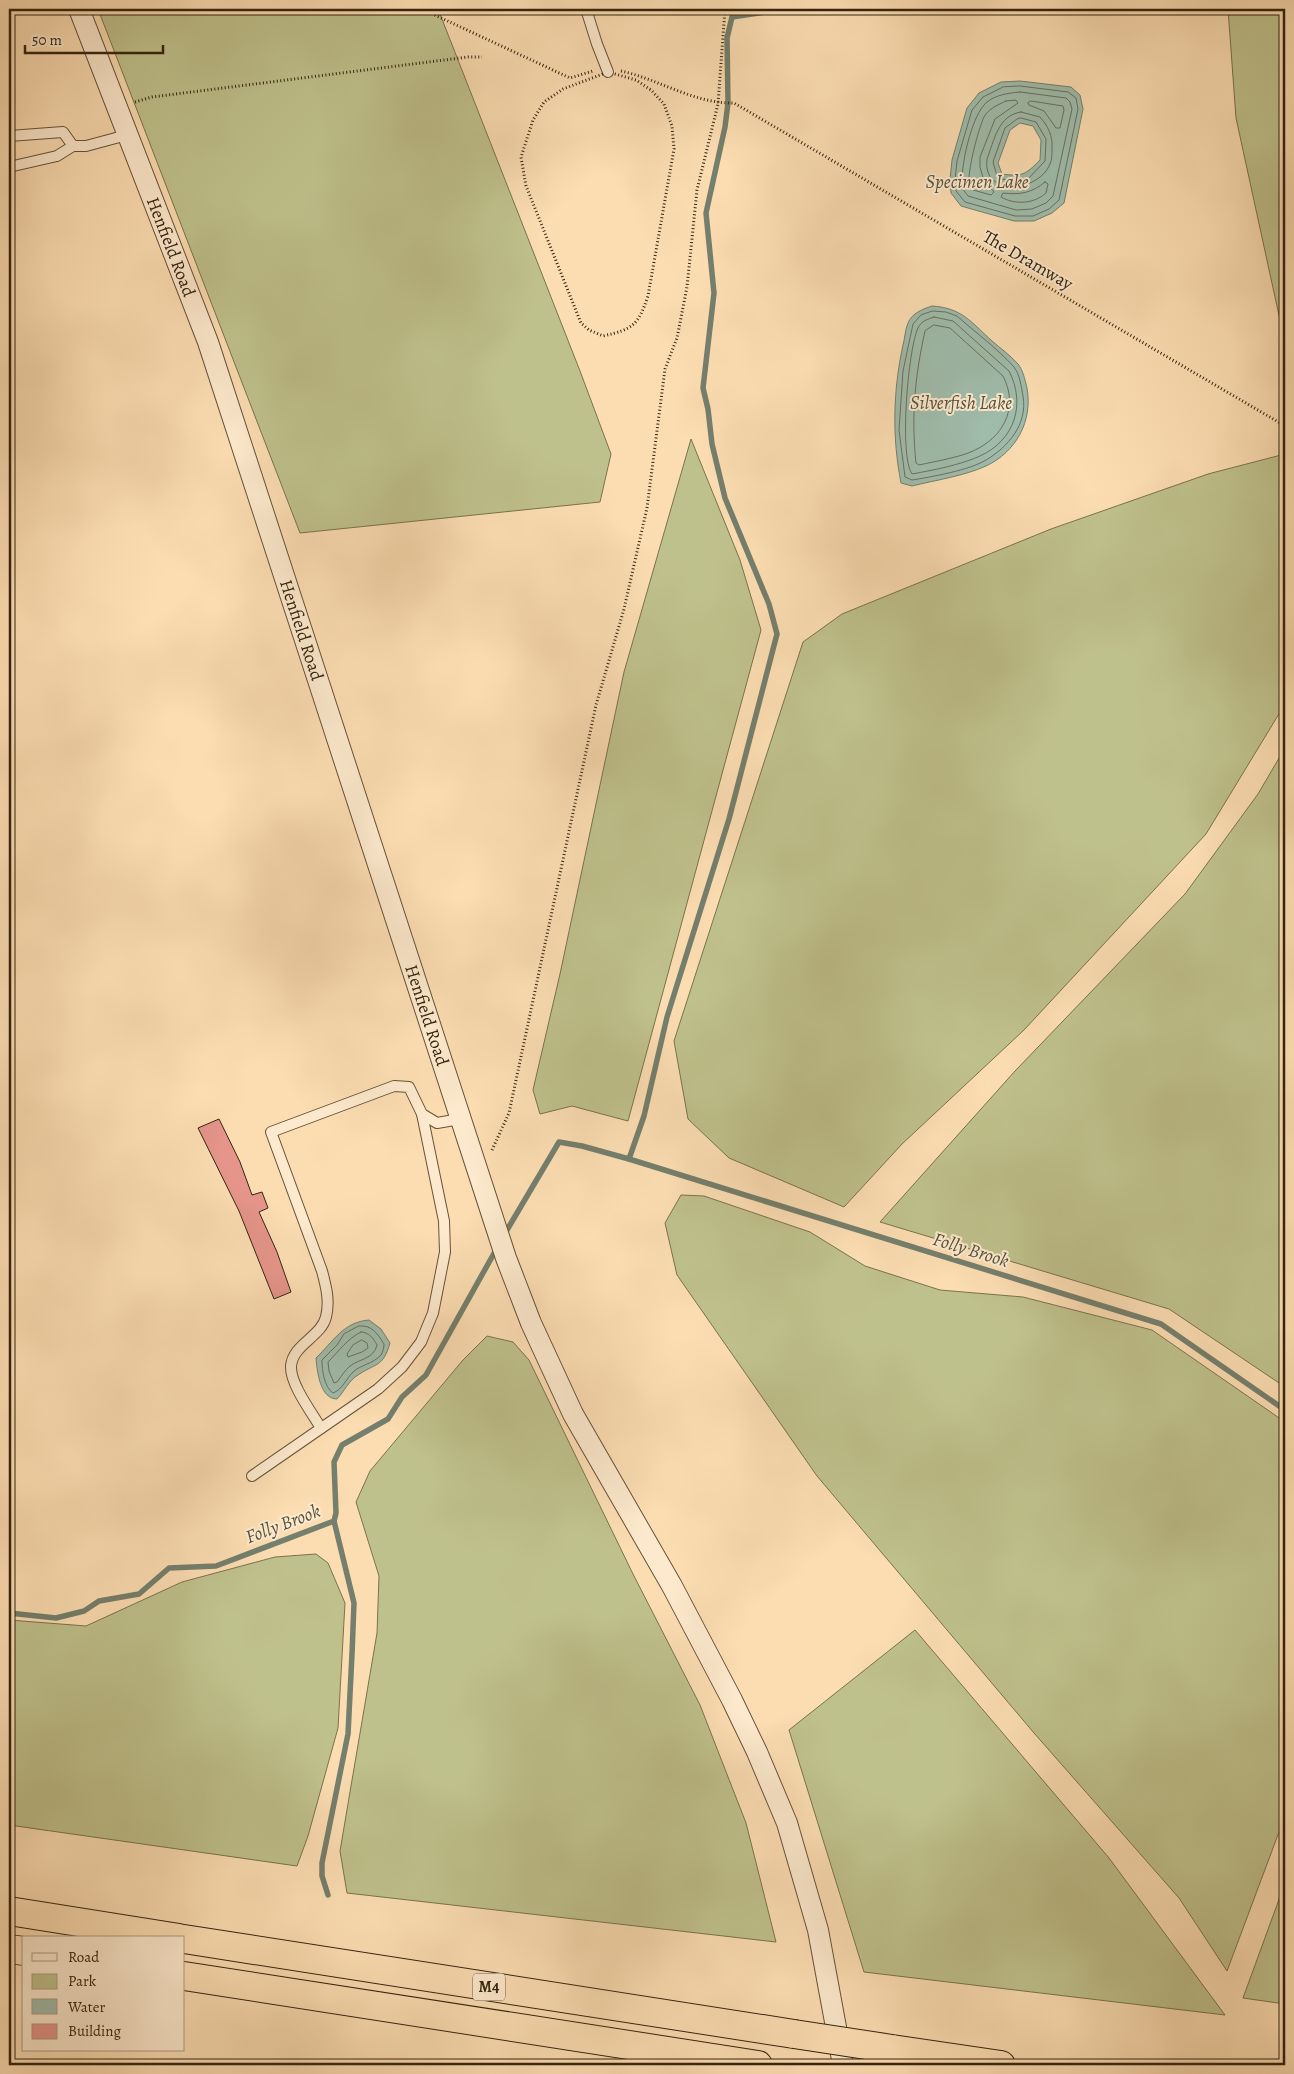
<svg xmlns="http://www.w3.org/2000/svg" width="1294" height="2074" viewBox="0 0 1294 2074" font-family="Alegreya,serif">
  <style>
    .green { fill: #bfc18c; stroke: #7a724e }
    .water { fill: #9fbcab; stroke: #747f6d; fill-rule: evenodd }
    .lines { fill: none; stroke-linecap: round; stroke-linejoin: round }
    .shore { stroke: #6a705e; stroke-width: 1 }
    .stream { stroke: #747f6d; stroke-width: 5.5 }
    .building { fill: #e6958b; stroke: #342410 }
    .lane-casing { stroke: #665238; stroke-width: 12 }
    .street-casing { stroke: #665238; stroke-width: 22 }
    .highway-casing { stroke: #342410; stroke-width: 30 }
    .path { stroke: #342410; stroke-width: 3; stroke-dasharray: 1 2.5; stroke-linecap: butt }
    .lane { stroke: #fde9cd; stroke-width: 10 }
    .street { stroke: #fde9cd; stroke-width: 20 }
    .highway { stroke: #fcddb2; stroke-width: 28 }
    .highway-bridge-casing { stroke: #342410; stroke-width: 30; stroke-linecap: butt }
    .highway-bridge { stroke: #fcddb2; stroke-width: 28 }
    .labels { text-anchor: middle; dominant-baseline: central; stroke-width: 4; stroke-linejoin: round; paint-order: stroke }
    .shield { fill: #fde9cd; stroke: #705f49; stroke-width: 1 }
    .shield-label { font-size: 16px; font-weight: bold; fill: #342410 }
    .street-label { font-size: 18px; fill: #342410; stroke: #fde9cd }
    .water-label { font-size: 19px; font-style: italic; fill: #54523e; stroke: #fde9cd }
  </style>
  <rect width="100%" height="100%" fill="#fcddb2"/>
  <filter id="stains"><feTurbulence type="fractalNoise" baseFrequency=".004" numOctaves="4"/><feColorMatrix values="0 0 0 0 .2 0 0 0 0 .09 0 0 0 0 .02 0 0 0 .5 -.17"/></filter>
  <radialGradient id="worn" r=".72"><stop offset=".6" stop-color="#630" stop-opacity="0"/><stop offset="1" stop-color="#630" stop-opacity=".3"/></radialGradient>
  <g class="green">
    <polygon points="98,9 438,9 580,371 611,454 600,502 300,533"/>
    <polygon points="1228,9 1285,9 1285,343 1236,118"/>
    <polygon points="691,439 740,560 761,630 628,1121 572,1106 540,1114 533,1090 560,974 624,672"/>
    <polygon points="1285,454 1285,704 1206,834 1024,1030 902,1144 844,1207 729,1158 688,1119 674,1041 803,642 842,614 1051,529 1208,474"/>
    <polygon points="1285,748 1285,1387 1169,1309 880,1222 1015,1071 1185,894 1258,794"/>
    <polygon points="681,1195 704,1196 810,1232 865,1266 940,1290 1023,1297 1152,1330 1285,1422 1285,1816 1227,1971 1179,1898 1034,1733 817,1476 677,1275 665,1223"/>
    <polygon points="487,1336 513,1342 529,1360 633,1574 700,1705 746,1823 776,1942 347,1893 340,1851 377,1633 379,1576 356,1502 370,1471 463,1360"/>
    <polygon points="316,1554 328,1563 345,1603 338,1728 308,1836 297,1866 9,1825 9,1620 86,1626 182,1582 275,1557"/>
    <polygon points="915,1630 1109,1858 1225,2015 864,1972 789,1730"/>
    <polygon points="1285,1883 1285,2004 1243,1998"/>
  </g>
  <g class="water">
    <path d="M1020,81L1071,87L1080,95L1083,109L1064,203L1052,213L1034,221H1014L961,206L951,193L950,180L952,160L967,108L979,93L1001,82ZM1020,123L1033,126L1041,140L1040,160C1026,174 1023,177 1002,174L998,163L1010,130Z"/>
    <path d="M932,306C962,308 971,322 992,341C1000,348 1010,355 1018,364C1023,370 1025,380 1027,388C1033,421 1016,452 986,466C964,476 936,480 912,486L901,483C892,437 893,391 903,345C905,338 905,330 908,323C912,313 923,309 932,306Z"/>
    <path d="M369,1320L381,1329L390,1343C383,1368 375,1363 358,1375C349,1380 344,1392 337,1399C320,1399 317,1371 316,1358C333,1342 343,1322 369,1320Z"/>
  </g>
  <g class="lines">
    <g class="shore">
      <polygon points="1020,86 1068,92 1076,98 1078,109 1059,200 1049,209 1033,216 1015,216 965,202 956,191 955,180 957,161 972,110 983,97 1003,87"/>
      <path d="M1020,92L1066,98L1070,102L1072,109L1053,196L1046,203L1032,209L1016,210L968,196L962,188C960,169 971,115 987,102C996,95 1008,93 1020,92Z"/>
      <path d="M1006,101L1016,100L1018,103L995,119L980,157V167L984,181L994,192L991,195L973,190L969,186C967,172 978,130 984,117C989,108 998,105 1006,101Z"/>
      <polygon points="1031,101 1063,106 1064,110 1060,128 1056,128 1044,111 1029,105 1028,103"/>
      <path d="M1021,112L1040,117C1048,126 1053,136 1052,149C1052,153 1052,160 1050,164C1039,192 982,198 987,159C994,141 998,115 1021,112Z"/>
      <polygon points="1021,118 1036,122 1046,139 1045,161 1028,179 1015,181 1001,179 997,176 993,162 1005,128 1017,119"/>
      <path d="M1045,182L1048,184L1046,193C1034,204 1015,205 1001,197L1003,193C1020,195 1032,193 1045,182Z"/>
      <path d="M933,311L946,312L957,316C975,332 998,349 1014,367C1020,375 1021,386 1023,396C1028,424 1008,447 986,460C970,470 931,477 912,480L905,477L899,430L903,371L913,324L921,315Z"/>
      <path d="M934,317L953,321L1009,371C1026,404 1015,440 980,456C960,465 934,470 912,474C899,456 908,349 918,328C921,321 928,319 934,317Z"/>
      <path d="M934,325L950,328L1003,376C1018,405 1006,433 979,448C964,457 936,461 919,465L916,463C911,416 915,376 925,331Z"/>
      <path d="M359,1326C372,1325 377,1333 384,1344C384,1347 383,1352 381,1355C373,1364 360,1365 353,1372C346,1379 342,1390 333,1393C324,1387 322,1370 322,1360L337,1345L344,1334Z"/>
      <path d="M361,1332C369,1332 374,1339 377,1345C374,1359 359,1359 350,1366C345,1370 341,1377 337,1382L334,1383L329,1371L328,1362C339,1351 347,1339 361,1332Z"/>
      <polygon points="362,1340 367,1343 368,1348 362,1352 348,1357 347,1354 353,1345"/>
    </g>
    <g class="stream">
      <polyline points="629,1159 1161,1324 1285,1410"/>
      <polyline points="504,1235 559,1142 582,1146 629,1159 644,1116 667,1017 729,819 777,634 769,604 725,498 712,444 708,409 703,388 714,293 706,213 725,127 728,103 727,38 732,17 785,9"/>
      <polyline points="9,1613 56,1618 84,1611 99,1601 139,1594 169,1568 216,1566 334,1521 336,1513 334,1462 342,1445 388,1419 402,1397 426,1375 497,1248"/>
      <polyline points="328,1895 322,1876 322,1863 348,1734 352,1654 354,1603 334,1521"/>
    </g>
  </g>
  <polygon class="building" points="219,1119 240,1162 252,1195 262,1192 268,1208 259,1212 277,1252 291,1292 274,1299 239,1211 198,1128"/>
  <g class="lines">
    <g class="lane-casing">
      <g id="lane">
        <polyline points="586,9 597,44 608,72"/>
        <polyline points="9,136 63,132 73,146 86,146 127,135"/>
        <polyline points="9,167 57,156 73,146"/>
        <path d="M321,1428C312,1413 290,1384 291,1366C293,1344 321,1337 326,1317C330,1301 326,1286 322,1271L271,1132L394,1086L409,1087L422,1114L437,1123L460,1119"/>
        <polyline points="252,1476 378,1389 402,1367 421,1342 433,1313 445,1252 444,1221 422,1114"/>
      </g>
    </g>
    <g class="street-casing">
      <g id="street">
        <path id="s1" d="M79,9L208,342L506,1258L531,1323L573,1414L672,1586L732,1700L757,1752L787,1823L818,1930L843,2065"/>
      </g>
    </g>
    <g class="highway-casing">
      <g id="highway">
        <polyline points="9,1911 179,1938"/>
        <polyline points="184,1939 794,2034"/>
        <polyline points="9,1949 24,1951"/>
        <polyline points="184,1976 758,2065"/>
        <polyline points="892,2049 1001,2065"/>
      </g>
    </g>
    <g class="path">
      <polyline points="422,9 570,78 593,71"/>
      <path d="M621,71C658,79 695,104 734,103L1280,423L1285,455"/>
      <path d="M608,72L636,80L651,90L664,104L672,126L674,149L648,296C638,325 634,329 603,336L589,330L581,323L526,186L521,157L533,120L544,102L563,89Z"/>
      <polyline points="135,102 152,97 468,57 482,57"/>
      <polyline points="492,1150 509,1113 596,705 624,609 647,508 665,369 677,338 687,287 697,190 718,104 725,9"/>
    </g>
    <use href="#lane" class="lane"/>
    <use href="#street" class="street"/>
    <use href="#highway" class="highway"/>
    <g class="highway-bridge-casing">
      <polyline id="highway-bridge" points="794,2034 892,2049"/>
    </g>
    <use href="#highway-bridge" class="highway-bridge"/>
  </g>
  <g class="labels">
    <rect class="shield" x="473" y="1973.5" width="32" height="27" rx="4"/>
    <g class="shield-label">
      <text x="489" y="1987">M4</text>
    </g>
    <g class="street-label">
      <text stroke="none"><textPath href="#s1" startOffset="255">Henfield Road</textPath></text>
      <text transform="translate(1028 260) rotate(30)">The Dramway</text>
      <text stroke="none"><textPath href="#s1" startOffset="660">Henfield Road</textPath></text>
      <text stroke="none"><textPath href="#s1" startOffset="1065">Henfield Road</textPath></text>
    </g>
    <g class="water-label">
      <text x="977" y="182">Specimen Lake</text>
      <text x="961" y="403">Silverfish Lake</text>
      <text transform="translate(971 1250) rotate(17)">Folly Brook</text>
      <text transform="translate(283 1524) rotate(-21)">Folly Brook</text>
    </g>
  </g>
  <rect width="1294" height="2074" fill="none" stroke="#fcddb2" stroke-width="30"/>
  <rect x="10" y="10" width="1274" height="2054" fill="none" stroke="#342410" stroke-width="2.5"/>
  <rect x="15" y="15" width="1264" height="2044" fill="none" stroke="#342410"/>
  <rect x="22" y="1936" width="162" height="115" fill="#fde9cd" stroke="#ad9a81"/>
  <rect x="32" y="1953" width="25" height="8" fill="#fde9cd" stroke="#ad9a81"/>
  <text x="68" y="1962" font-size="15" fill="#342410">Road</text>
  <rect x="32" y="1974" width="25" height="15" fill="#bfc18c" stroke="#ad9a81"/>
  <text x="68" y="1986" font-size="15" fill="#342410">Park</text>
  <rect x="32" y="1999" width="25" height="15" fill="#9fbcab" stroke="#ad9a81"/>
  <text x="68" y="2012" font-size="15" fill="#342410">Water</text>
  <rect x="32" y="2024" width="25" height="15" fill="#e6958b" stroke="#ad9a81"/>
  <text x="68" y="2036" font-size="15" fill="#342410">Building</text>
  <path d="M25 45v8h138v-8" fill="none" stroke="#342410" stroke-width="2.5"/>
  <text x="32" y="45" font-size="15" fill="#342410" stroke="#fde9cd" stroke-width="4" paint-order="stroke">50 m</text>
  <rect width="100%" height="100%" filter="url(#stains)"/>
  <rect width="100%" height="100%" fill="url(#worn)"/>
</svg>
